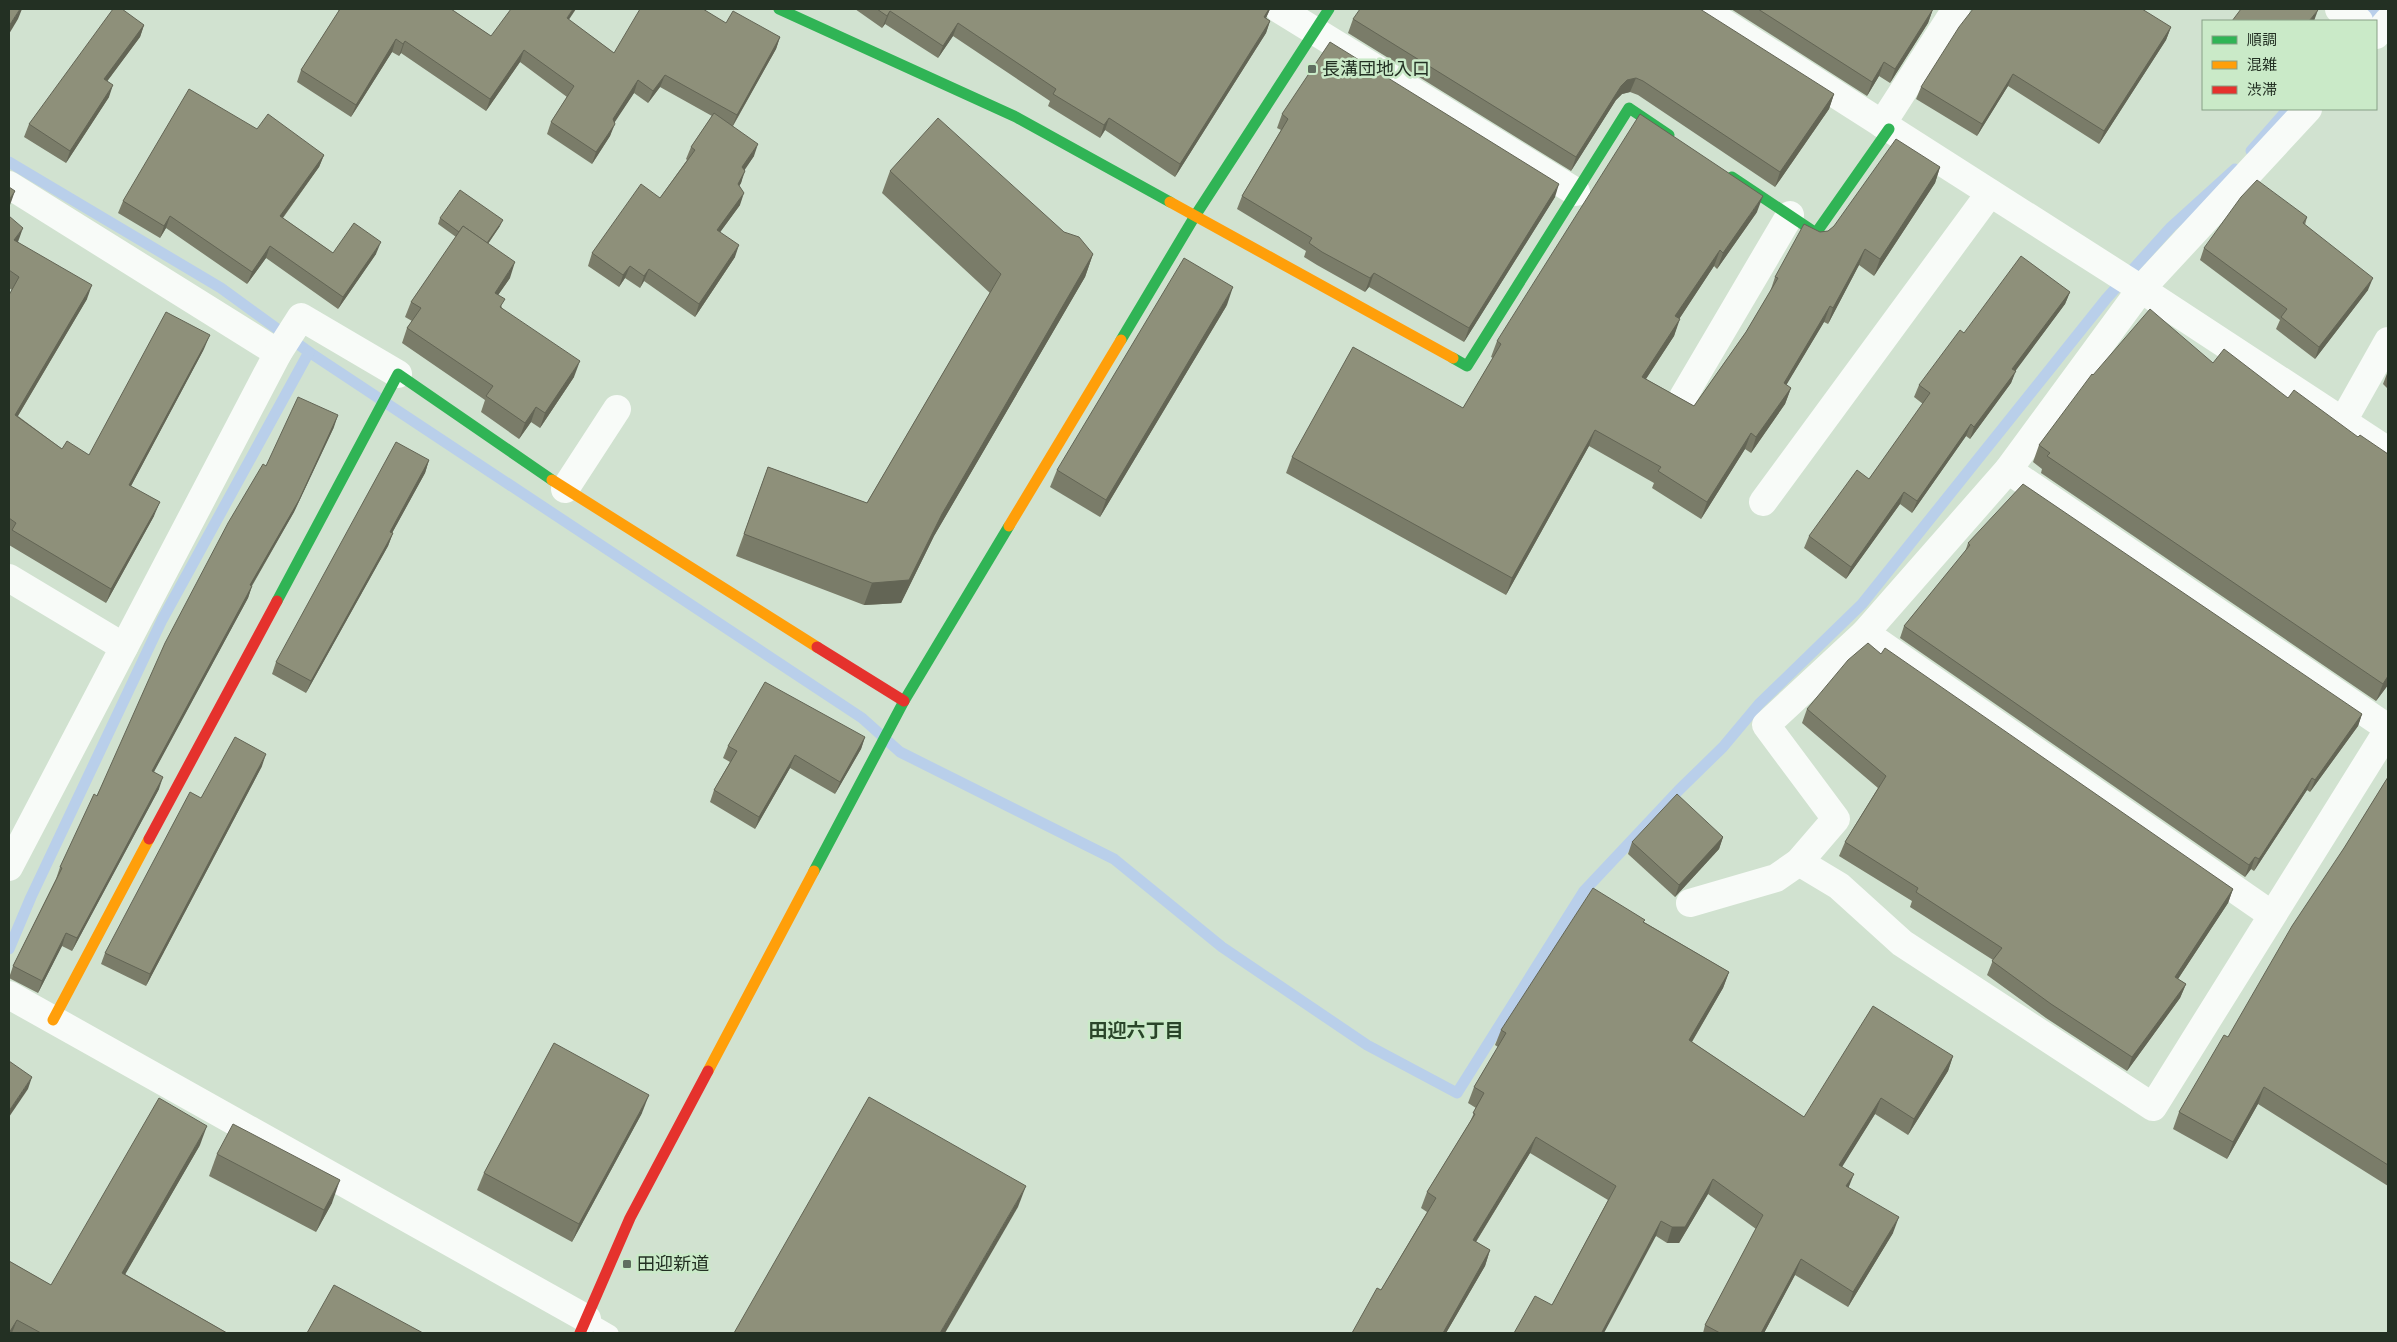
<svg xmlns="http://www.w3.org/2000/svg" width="2397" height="1342" viewBox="0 0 2397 1342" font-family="Helvetica,'Noto Sans JP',sans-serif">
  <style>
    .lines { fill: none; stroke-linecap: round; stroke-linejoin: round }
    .stream { stroke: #b9cfea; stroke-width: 11 }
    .lane { stroke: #f8fbf8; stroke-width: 15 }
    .street { stroke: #f8fbf8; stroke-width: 28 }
    .fast { stroke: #30b455; stroke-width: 11 }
    .slow { stroke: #ff9f0a; stroke-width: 11 }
    .jam { stroke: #e5322d; stroke-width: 11 }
    .wall { fill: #7a7c69 }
    .shaded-wall { fill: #636555 }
    .building { fill: #8e907a; stroke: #636555 }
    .poi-dot { fill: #606e60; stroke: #caeac8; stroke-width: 2 }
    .labels { text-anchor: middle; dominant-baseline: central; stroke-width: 5; stroke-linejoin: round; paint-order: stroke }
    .poi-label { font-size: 18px; fill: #233023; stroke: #caeac8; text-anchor: start }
    .neighbourhood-label { font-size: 19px; font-weight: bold; fill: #2a4529; stroke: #caeac8 }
  </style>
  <rect width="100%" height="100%" fill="#d1e2d0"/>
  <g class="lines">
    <g class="stream">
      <polyline points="2364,21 2375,9"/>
      <polyline points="2251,151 2288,109"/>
      <polyline points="9,162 221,288 309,352 862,718 900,752 1114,859 1222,947 1367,1045 1457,1093 1584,891 1679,790 1723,747 1759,704 1862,604 2106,299 2171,227 2235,169"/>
      <polyline points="9,949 31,897 162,620 309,352"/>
    </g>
    <polyline class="lane" points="587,1319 611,1333"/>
    <g class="street">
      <polyline points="1279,9 1576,192"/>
      <polyline points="1702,9 2141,289 2388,451"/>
      <polyline points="2339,9 2359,21"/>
      <polyline points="2376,35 2388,21"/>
      <polyline points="1882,124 1956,9"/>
      <polyline points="9,185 278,353"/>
      <polyline points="1683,397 1790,215"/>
      <polyline points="2343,421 2388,341"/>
      <polyline points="2008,470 2388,728"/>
      <polyline points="565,489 617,409"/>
      <polyline points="1763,502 1990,193"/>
      <polyline points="9,578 124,647"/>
      <polyline points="1865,633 2272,915"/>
      <polyline points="1799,862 1839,886 1902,943 2153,1107 2388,730"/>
      <polyline points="9,867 278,353 301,317 398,374"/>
      <polyline points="1690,903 1776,878 1799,862 1836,819 1766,725 1865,633 2008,470 2141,289 2308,109"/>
      <polyline points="9,995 587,1319"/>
    </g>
    <g class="fast">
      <polyline points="779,9 1016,117 1170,202"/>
      <polyline points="1732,177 1816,233 1889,129"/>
      <polyline points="1121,340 1195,216 1329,9"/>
      <polyline points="1453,358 1467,366 1629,108 1669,135"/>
      <polyline points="277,601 398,374 552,480"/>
      <polyline points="814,871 904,701 1009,526"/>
    </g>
    <g class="slow">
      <polyline points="1170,202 1453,358"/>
      <polyline points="552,480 817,647"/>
      <polyline points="1009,526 1121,340"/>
      <polyline points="53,1020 149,839"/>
      <polyline points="708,1071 814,871"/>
    </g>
    <g class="jam">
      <polyline points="817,647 904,701"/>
      <polyline points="149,839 277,601"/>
      <polyline points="580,1333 630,1218 708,1071"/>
    </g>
  </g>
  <g class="wall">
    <polygon points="337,9 451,9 491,36 569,20 614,53 726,23 780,37 776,49 733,126 754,156 744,170 741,183 739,186 740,205 720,232 735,257 695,317 644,281 640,288 625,278 619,287 588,266 592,253 660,198 687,160 686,159 691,147 712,116 660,87 648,103 634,93 614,122 610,136 592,164 547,134 551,122 567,97 520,62 486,111 401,53 399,56 392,52 351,117 297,82 301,70 339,11"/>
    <polygon points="855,9 1270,9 1266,18 1270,21 1266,33 1175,177 1105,130 1100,138 1048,106 1050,101 953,36 938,58 885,24 882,28"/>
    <polygon points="1731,9 1933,9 1928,23 1890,83 1879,76 1867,96"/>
    <polygon points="1353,19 1834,94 1829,109 1775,187 1638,95 1630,92 1622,94 1616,100 1571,171 1348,33"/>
    <polygon points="144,25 140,37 107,81 109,97 66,163 24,137 29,124"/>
    <polygon points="2171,27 2166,40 2099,144 2008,86 1977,136 1916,99 1921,87"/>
    <polygon points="1282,114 1555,197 1464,342 1369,287 1365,292 1317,265 1304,257 1306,251 1237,209 1242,196 1281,130 1277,128"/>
    <polygon points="257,129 324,155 319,167 283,218 333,253 376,254 338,309 266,258 247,284 166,228 160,238 118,213 123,201"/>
    <polygon points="1940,167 1935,183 1874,276 1859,265 1828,324 1824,322 1786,385 1791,388 1785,404 1751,453 1745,449 1701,519 1652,488 1654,483 1589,446 1506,595 1286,473 1292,457 1463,408 1493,358 1491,357 1497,341 1757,212 1717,269 1714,266 1679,319 1674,336 1646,379 1694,406 1746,332 1770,292 1775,277 1820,232 1828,231"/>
    <polygon points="890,171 1064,232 1093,254 1085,277 934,536 901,603 864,605 736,556 768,467 867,503 990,293 882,193"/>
    <polygon points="9,216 18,242 87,299 18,416 62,449 89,455 204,349 131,486 154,516 106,603 9,545 10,536 9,536 9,295 12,290 9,288"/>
    <polygon points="2307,217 2305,225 2368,290 2315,359 2276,329 2280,320 2200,260 2204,248"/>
    <polygon points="440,218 500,226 488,244 510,278 498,295 502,308 574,377 540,428 531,422 519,439 481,412 485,400 402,343 407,328 412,321 405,317 411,302 456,237 438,224"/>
    <polygon points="2070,292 2065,304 2015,371 2011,383 1970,439 1966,436 1912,513 1900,504 1846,579 1804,548 1809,536 1869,479 1923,404 1914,397 1919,385 1964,333"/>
    <polygon points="1227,305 1100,517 1050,487 1057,470"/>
    <polygon points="2213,363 2288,398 2388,454 2388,685 2376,701 2041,473 2042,469 2033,462 2039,445 2093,375"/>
    <polygon points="2388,371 2388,389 2383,384"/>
    <polygon points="334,427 294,512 252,586 248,598 154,771 159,789 72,951 62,946 38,993 9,978 13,966 56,879 60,867 266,466"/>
    <polygon points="429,460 425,473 392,533 393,533 388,546 306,693 272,674 276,662"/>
    <polygon points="1968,543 2362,714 2358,726 2310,792 2307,790 2254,871 2251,869 2245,877 1900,638 1904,626 1965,552"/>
    <polygon points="1881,654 2233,889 2228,903 2178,979 2186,984 2180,998 2127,1071 2046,1018 1987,975 1993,960 1910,907 1912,901 1839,856 1845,842 1878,788 1802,723 1807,709"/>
    <polygon points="865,737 861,749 835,794 790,768 755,829 710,802 714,790 730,762 723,758 728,746"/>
    <polygon points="262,766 146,986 101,964 105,953 201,798"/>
    <polygon points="2388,777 2388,1186 2258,1104 2227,1159 2173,1129 2179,1112 2228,1037"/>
    <polygon points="1723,837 1719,849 1675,897 1628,854 1632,842"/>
    <polygon points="1644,922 1729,972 1723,988 1692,1042 1804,1117 1953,1056 1948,1071 1908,1135 1875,1114 1842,1166 1849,1188 1893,1233 1848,1307 1795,1275 1764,1333 1703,1333 1705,1325 1756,1229 1708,1194 1679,1243 1667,1243 1656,1236 1552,1305 1608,1200 1530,1153 1476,1242 1490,1250 1485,1266 1446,1333 1352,1333 1381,1290 1427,1212 1421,1208 1427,1192 1470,1122 1476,1108 1468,1103 1474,1087 1498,1047 1495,1045 1501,1030"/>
    <polygon points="642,1113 572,1242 477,1190 484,1173"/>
    <polygon points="200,1145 125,1274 227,1333 9,1333 9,1261 51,1285"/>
    <polygon points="217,1154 332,1203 316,1232 209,1176"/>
  </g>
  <g class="shaded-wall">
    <polygon points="20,9 22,9 18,19 9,34 9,26"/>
    <polygon points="573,9 576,9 562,30 567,18"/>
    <polygon points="1269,9 1270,9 1266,18 1259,29 1264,17"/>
    <polygon points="1933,9 1928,23 1890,83 1895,69"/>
    <polygon points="2318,10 2314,21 2309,21"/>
    <polygon points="890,11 885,24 882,28 887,16"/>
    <polygon points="1270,21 1266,33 1175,177 1180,164"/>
    <polygon points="958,23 953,36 938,58 943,46"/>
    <polygon points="144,25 140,37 100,91 104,79"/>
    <polygon points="2171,27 2166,40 2099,144 2104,131"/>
    <polygon points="780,37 776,49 732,127 737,115"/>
    <polygon points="396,39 392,52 351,117 356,105"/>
    <polygon points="405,41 401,53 399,56 403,44"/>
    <polygon points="524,50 520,62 486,111 490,99"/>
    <polygon points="1884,62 1879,76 1867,96 1872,82"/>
    <polygon points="2013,74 2008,86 1977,136 1982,124"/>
    <polygon points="665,75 660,87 648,103 653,91"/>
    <polygon points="1636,78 1630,92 1622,94 1616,100 1571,171 1576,157 1621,86 1627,80"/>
    <polygon points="638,80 634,93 609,131 613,119"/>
    <polygon points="113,85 109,97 66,163 70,151"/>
    <polygon points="1834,94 1829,109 1775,187 1780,172"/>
    <polygon points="1109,118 1105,130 1100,138 1104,125"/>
    <polygon points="615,124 610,136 592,164 596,152"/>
    <polygon points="758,144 754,156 738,180 742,167"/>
    <polygon points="324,155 319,167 275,228 280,216"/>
    <polygon points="1940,167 1935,183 1874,276 1880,259"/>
    <polygon points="745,171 741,183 733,197 738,184"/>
    <polygon points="1559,184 1555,197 1464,342 1469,328"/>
    <polygon points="15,191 10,205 9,206 9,200"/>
    <polygon points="744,193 740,205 713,242 717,230"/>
    <polygon points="1763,196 1757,212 1717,269 1723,253"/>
    <polygon points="170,216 166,228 160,238 164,226"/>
    <polygon points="503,220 500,226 480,255 483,249"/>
    <polygon points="23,228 18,242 9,254 14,240"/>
    <polygon points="381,242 376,254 338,309 343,297"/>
    <polygon points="739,245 735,257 695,317 699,304"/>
    <polygon points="270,246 266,258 247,284 252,272"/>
    <polygon points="1865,249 1859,265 1828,324 1833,308"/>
    <polygon points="1720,250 1714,266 1670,333 1675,316"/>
    <polygon points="1093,254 1085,277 934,536 901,603 864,605 872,583 942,514"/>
    <polygon points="515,262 510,278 489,308 495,293"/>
    <polygon points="630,266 625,278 619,287 623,275"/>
    <polygon points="649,269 644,281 640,288 644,276"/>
    <polygon points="1374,273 1369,287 1365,292 1370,278"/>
    <polygon points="2373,278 2368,290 2315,359 2319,347"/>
    <polygon points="92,285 87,299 10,429 15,415"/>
    <polygon points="1233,287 1227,305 1100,517 1106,500"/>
    <polygon points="2070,292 2065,304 2008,381 2012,369"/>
    <polygon points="1830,306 1824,322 1778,399 1784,383"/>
    <polygon points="1680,319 1674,336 1636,394 1642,377"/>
    <polygon points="210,335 204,349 124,499 129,485"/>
    <polygon points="580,361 574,377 540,428 545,413"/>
    <polygon points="2016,371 2011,383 1970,439 1974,427"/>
    <polygon points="1791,388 1785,404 1751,453 1756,437"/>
    <polygon points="536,407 531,422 519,439 525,423"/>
    <polygon points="338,415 334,427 294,512 245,597 250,585"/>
    <polygon points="1971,424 1966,436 1912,513 1917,501"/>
    <polygon points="1595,430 1589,446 1506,595 1512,578"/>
    <polygon points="1751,433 1745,449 1701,519 1707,502"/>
    <polygon points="429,460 425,473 386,544 390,532"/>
    <polygon points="1904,492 1900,504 1846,579 1851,567"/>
    <polygon points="160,502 154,516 106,603 111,589"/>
    <polygon points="393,533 388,546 306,693 311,681"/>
    <polygon points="252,586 248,598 148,783 152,771"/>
    <polygon points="2388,676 2388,685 2376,701 2383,684"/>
    <polygon points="2362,714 2358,726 2310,792 2315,780"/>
    <polygon points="865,737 861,749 835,794 840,782"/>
    <polygon points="266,754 262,766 146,986 150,974"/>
    <polygon points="795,755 790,768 755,829 759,817"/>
    <polygon points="163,777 159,789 72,951 77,938"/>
    <polygon points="2312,778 2307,790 2254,871 2259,859"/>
    <polygon points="1723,837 1719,849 1675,897 1679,885"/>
    <polygon points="2255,857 2251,869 2245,877 2249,865"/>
    <polygon points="2233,889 2228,903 2170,991 2175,977"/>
    <polygon points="66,933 62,946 38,993 42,981"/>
    <polygon points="1729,972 1723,988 1684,1055 1689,1040"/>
    <polygon points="2186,984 2180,998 2127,1071 2132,1057"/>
    <polygon points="1953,1056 1948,1071 1908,1135 1914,1119"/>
    <polygon points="32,1077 28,1089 9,1117 9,1111"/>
    <polygon points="2264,1087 2258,1104 2227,1159 2233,1142"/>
    <polygon points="649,1095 642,1113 572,1242 579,1224"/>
    <polygon points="1881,1098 1875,1114 1834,1180 1839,1165"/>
    <polygon points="207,1126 200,1145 115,1292 122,1273"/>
    <polygon points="1536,1137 1530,1153 1467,1256 1473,1240"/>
    <polygon points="1854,1174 1848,1189 1846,1186"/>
    <polygon points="1713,1179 1708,1194 1679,1243 1667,1243 1672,1227"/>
    <polygon points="340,1180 332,1203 316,1232 324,1210"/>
    <polygon points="1026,1186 1018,1207 945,1333 940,1333"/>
    <polygon points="1899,1217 1893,1233 1848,1307 1853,1292"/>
    <polygon points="1661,1221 1656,1236 1604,1333 1601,1333"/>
    <polygon points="1490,1250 1485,1266 1446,1333 1443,1333"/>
    <polygon points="1801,1259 1795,1275 1764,1333 1761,1333"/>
    <polygon points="17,1320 12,1333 9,1333"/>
  </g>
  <g class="building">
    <polygon points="9,9 20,9 9,26"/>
    <polygon points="113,9 122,9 144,25 104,79 113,85 70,151 29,124"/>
    <polygon points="340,9 451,9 491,36 511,9 573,9 567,18 614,53 640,9 703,9 726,23 733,11 780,37 737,115 665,75 653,91 638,80 613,119 615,124 596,152 551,122 574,86 524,50 490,99 405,41 403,44 396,39 356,105 301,70"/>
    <polygon points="877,9 1269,9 1264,17 1270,21 1180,164 1109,118 1104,125 1053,94 1056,89 958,23 943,46 890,11 887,16"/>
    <polygon points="1360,9 1700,9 1834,94 1780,172 1643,81 1636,78 1627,80 1621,86 1576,157 1353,19"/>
    <polygon points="1758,9 1933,9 1895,69 1884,62 1872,82"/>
    <polygon points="1973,9 2142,9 2171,27 2104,131 2013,74 1982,124 1921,87 1959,27"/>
    <polygon points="2241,9 2317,9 2318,10 2309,21 2232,21"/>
    <polygon points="1330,42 1559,184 1469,328 1374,273 1370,278 1322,252 1309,243 1312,238 1242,196 1288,119 1282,114"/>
    <polygon points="189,89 257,129 268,114 324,155 280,216 333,253 354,223 381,242 343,297 270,246 252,272 170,216 164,226 123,201"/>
    <polygon points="714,113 758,144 742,167 745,171 738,184 744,193 717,230 739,245 699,304 649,269 644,276 630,266 623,275 592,253 641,184 660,198 695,150 691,147"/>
    <polygon points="1640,114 1763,196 1723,253 1720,250 1675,316 1680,319 1642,377 1694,406 1746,332 1778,278 1775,277 1804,224 1820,232 1828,231 1834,226 1896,139 1940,167 1880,259 1865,249 1833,308 1830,306 1784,383 1791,388 1756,437 1751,433 1707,502 1658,471 1661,467 1595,430 1512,578 1292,457 1353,347 1463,408 1501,344 1497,341"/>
    <polygon points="938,118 1064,232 1079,237 1093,254 942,514 909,580 872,583 744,534 768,467 867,503 1001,274 890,171"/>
    <polygon points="2257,180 2307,217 2303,223 2373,278 2319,347 2281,317 2287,309 2204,248 2241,197"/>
    <polygon points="9,187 15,191 9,200"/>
    <polygon points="460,190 503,220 487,243 463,226 459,232 440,218"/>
    <polygon points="9,216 23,228 14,240 92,285 15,415 62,449 67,441 89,455 166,312 210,335 129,485 160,502 111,589 12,530 16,523 9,518 9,295 19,277 9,270"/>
    <polygon points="463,226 515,262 495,293 505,299 500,307 580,361 545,413 536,407 525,423 486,396 493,386 407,328 421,308 411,302"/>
    <polygon points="2021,256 2070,292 2012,369 2016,371 1974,427 1971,424 1917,501 1904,492 1851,567 1809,536 1857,470 1869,479 1930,393 1919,385 1960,330 1964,333"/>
    <polygon points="1184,258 1233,287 1106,500 1057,470"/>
    <polygon points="2150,309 2213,363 2224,349 2288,398 2294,390 2358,437 2360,435 2388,454 2388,676 2383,684 2047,456 2050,453 2039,445 2092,374 2093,375"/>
    <polygon points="298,397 338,415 299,500 250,585 252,586 152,771 163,777 77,938 66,933 42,981 13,966 62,868 60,867 94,794 97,796 165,643 228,523 263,464 266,466"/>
    <polygon points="396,442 429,460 390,532 393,533 311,681 276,662"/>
    <polygon points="2023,484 2362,714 2315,780 2312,778 2259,859 2255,857 2249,865 1904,626 1970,545 1968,543"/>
    <polygon points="1868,643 1881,654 1885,648 2233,889 2175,977 2186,984 2132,1057 2051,1004 1992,961 2002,948 1916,892 1918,888 1845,842 1886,776 1807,709 1848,660"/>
    <polygon points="765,682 865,737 840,782 795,755 759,817 714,790 737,751 728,746"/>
    <polygon points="235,737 266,754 150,974 105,953 190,792 201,798"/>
    <polygon points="2388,777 2388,1165 2264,1087 2233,1142 2179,1112 2224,1035 2228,1037 2292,926 2344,848"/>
    <polygon points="1677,794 1723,837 1679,885 1632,842"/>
    <polygon points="1593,888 1645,920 1643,922 1729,972 1689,1040 1804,1117 1873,1006 1953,1056 1914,1119 1881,1098 1839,1165 1854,1174 1846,1186 1899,1217 1853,1292 1801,1259 1761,1333 1720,1333 1705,1325 1763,1215 1713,1179 1685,1227 1672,1227 1661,1221 1602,1332 1603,1333 1514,1333 1535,1296 1552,1305 1616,1186 1536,1137 1473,1240 1490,1250 1443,1333 1352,1333 1377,1288 1381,1290 1436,1198 1427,1192 1475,1114 1473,1113 1484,1093 1474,1087 1506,1033 1501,1030"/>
    <polygon points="554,1043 649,1095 579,1224 484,1173"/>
    <polygon points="9,1061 32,1077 9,1111"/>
    <polygon points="869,1097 1026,1186 940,1333 734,1333"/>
    <polygon points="159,1098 207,1126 122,1273 227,1333 41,1333 17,1320 9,1333 9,1261 51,1285"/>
    <polygon points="233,1124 340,1180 324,1210 217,1154"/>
    <polygon points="334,1285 423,1333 307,1333"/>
  </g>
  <g class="poi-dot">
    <rect x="1307" y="64" width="10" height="10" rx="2.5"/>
    <rect x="622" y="1259" width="10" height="10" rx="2.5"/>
  </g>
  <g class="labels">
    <g class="poi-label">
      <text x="1322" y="69">長溝団地入口</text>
      <text x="637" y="1264">田迎新道</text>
    </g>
    <g class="neighbourhood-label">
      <text x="1136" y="1030">田迎六丁目</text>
    </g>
  </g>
  <rect width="2397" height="1342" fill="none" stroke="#233023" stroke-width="20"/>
  <rect x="2202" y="20" width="175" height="90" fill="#caeac8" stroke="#87a086"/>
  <rect x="2212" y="36" width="25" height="8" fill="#30b455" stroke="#87a086"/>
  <text x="2247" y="45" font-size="15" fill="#233023">順調</text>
  <rect x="2212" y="61" width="25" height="8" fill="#ff9f0a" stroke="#87a086"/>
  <text x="2247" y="70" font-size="15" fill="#233023">混雑</text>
  <rect x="2212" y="86" width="25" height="8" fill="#e5322d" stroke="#87a086"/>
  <text x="2247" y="95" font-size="15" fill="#233023">渋滞</text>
</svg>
